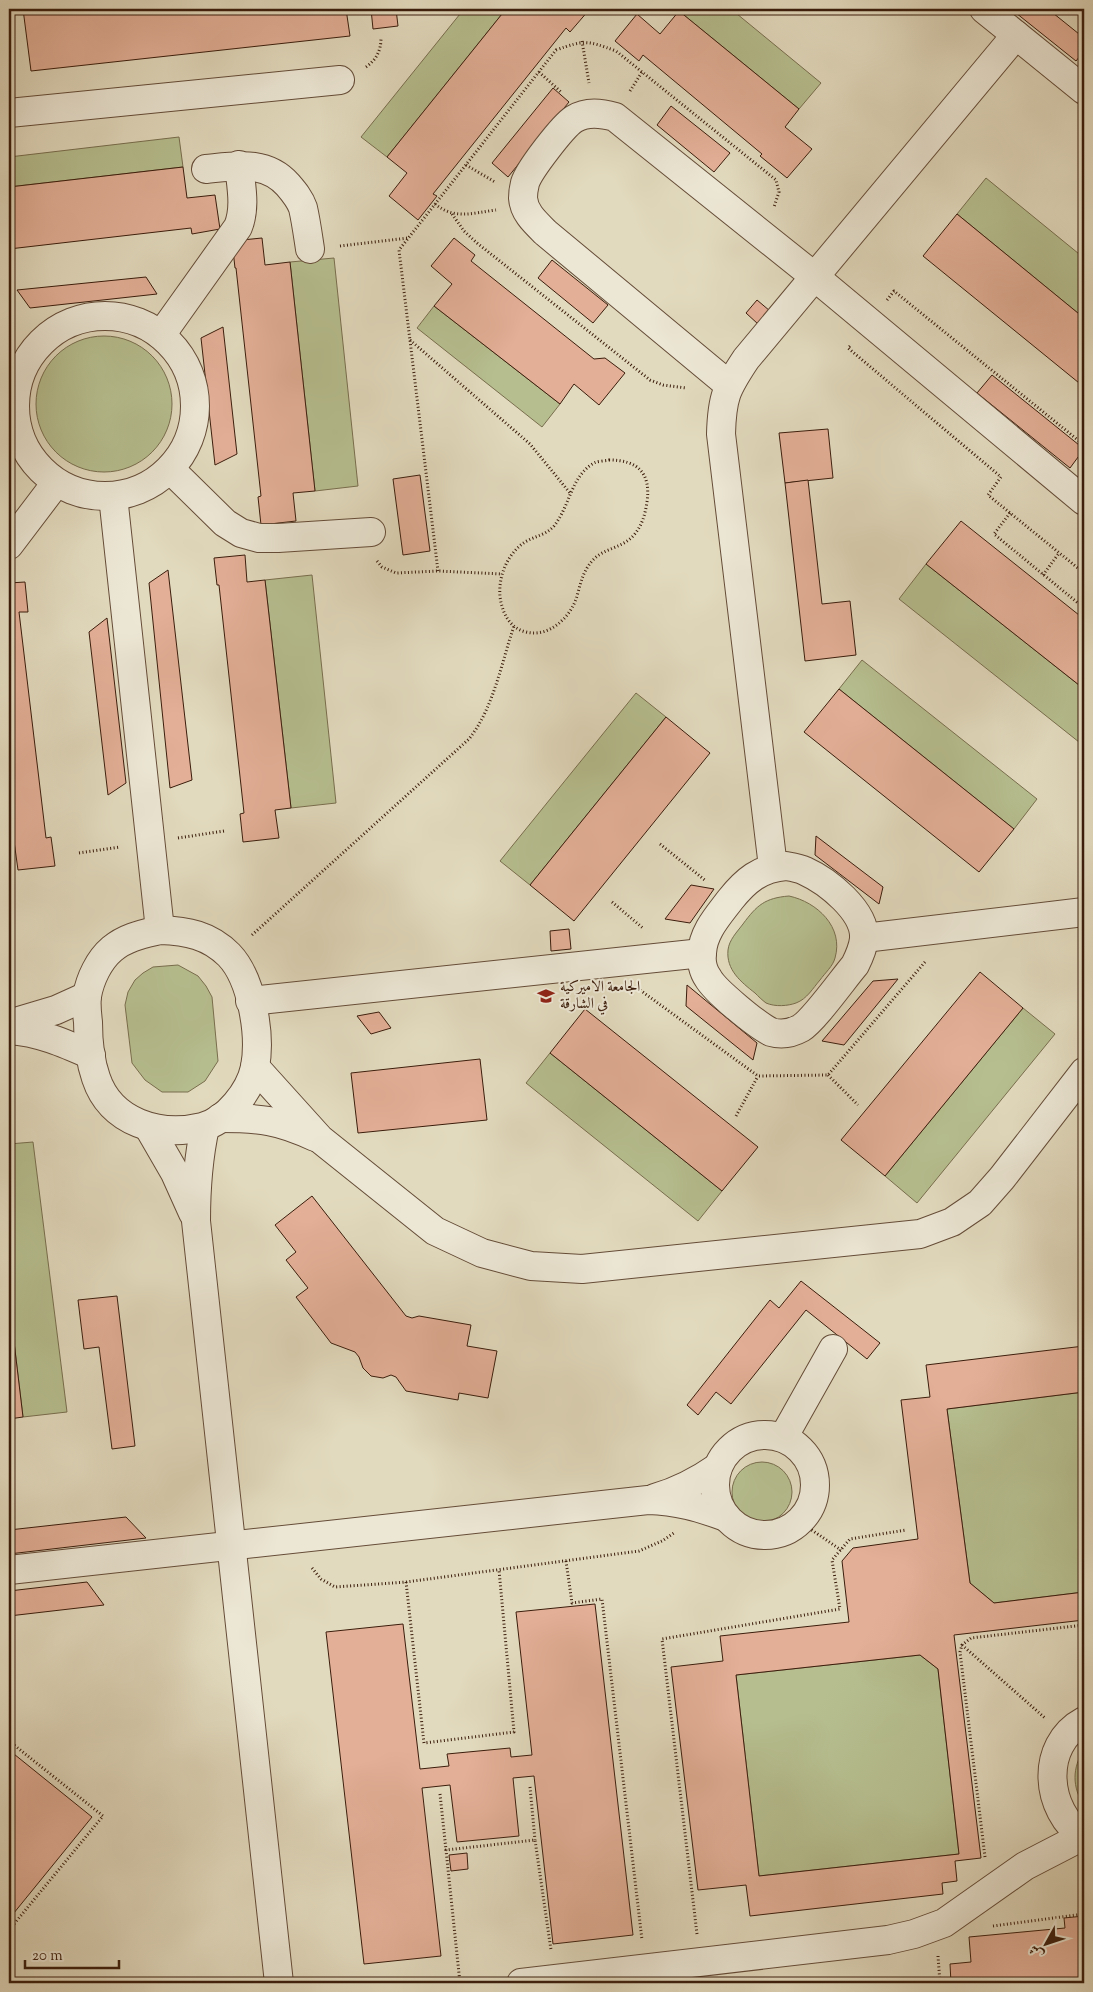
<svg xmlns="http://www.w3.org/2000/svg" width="1093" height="1992" viewBox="0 0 1093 1992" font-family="'Sorts Mill Goudy',Amiri,serif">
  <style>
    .green { fill: #b6be8f; stroke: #786e4e }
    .building { fill: #e3af97; stroke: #3b1d0c; fill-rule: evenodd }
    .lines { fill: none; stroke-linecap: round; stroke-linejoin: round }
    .minor-casing { stroke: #654c38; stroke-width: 30 }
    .path { stroke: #3b1d0c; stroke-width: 3; stroke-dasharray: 1 2.5; stroke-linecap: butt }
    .minor { stroke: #ece7d5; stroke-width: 28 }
    .labels { text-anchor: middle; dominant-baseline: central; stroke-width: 4; stroke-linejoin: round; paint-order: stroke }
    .poi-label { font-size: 15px; fill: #3b1d0c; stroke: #ece7d5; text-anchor: start }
  </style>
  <rect width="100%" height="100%" fill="#e2dabe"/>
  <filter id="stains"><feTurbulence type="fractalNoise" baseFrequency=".004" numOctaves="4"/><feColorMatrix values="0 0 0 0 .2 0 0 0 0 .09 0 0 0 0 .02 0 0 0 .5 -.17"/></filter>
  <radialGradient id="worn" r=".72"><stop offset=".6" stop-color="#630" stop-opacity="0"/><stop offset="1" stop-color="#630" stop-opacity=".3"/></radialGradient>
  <g class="green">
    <polygon points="464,9 506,9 387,157 361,137"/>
    <polygon points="681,9 731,9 821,83 799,109 679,11"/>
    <polygon points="179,137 183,167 9,187 9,157"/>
    <polygon points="986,178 1084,258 1084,318 957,214"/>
    <polygon points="334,258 358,486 315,491 290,262"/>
    <polygon points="434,306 560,404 542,427 417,328"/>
    <circle cx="104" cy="404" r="68"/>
    <polygon points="926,564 1084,689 1084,746 899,599"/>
    <polygon points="312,575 336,803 291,808 265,580"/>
    <polygon points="862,660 1037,799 1014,829 839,689"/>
    <polygon points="636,693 666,717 530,885 500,861"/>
    <path d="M789,896C817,902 844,927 835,958C833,966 825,973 820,980C813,988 807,999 796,1003C788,1006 775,1007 766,1003C762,1000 758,996 755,993C741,982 726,970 728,950C729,940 737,932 743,924C757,905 765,898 789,896Z"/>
    <polygon points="178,965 198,976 206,986 212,997 218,1061 205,1081 188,1092 162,1092 145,1080 132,1063 125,1005 128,992 135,980 143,973 153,967"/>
    <polygon points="1023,1008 1055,1034 917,1203 885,1176"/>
    <polygon points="550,1053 722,1191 698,1221 526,1083"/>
    <polygon points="33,1142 67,1412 23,1417 9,1300 9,1144"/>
    <polygon points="1084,1392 1084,1592 994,1603 970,1583 947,1409"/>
    <circle cx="762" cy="1492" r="30"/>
    <polygon points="920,1655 938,1669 959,1854 759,1876 736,1675"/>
    <path d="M1084,1750V1805C1072,1788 1072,1767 1084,1750Z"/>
  </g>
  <g class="building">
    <polygon points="23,9 346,9 350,36 31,71"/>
    <polygon points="371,9 396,9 398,26 373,29"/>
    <polygon points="506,9 589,10 570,32 566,28 433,194 437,196 418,220 389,196 407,173 387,157"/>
    <polygon points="1011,9 1048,9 1084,38 1084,51 1076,61"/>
    <polygon points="679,11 799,109 785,127 812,149 787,178 760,156 762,154 643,55 639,61 615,41 637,14 660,34"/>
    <polygon points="553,88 569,102 508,177 492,163"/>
    <polygon points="671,106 730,153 714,172 657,125"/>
    <polygon points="183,167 187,198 215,195 220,229 192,234 191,228 9,249 9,187"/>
    <polygon points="957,214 1084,318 1084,387 923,256"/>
    <polygon points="262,238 265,265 290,262 315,491 293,493 296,521 261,525 258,497 261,496 236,268 235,268 232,241"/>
    <polygon points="454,238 475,255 471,261 594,359 605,358 625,373 599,405 574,384 560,404 434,306 452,284 431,266"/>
    <polygon points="552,260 608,305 593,323 538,278"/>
    <polygon points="146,277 157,294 30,308 17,290"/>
    <polygon points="757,300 770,311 758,324 746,313"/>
    <polygon points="223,327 237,454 215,465 201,338"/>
    <polygon points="992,375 1084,449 1070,468 977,393"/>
    <polygon points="828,429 833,478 785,483 779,433"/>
    <polygon points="420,475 430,551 403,555 393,479"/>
    <polygon points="808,480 822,604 850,601 856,655 805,661 785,483"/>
    <polygon points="961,521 1084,619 1084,689 926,564"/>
    <polygon points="245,555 247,582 265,580 291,808 275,810 279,838 243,842 240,814 244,813 219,585 217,585 214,558"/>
    <polygon points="168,570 192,780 170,788 149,583"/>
    <polygon points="25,582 28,612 19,612 46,838 51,837 55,866 18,870 14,841 9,842 9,583"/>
    <polygon points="107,618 126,783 108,795 89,632"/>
    <polygon points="839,689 1014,829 979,872 804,732"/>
    <polygon points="666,717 710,753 574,921 530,885"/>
    <polygon points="816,836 883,887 879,904 815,855"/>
    <polygon points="691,885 714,889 690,923 665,919"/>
    <polygon points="569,929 571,949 551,951 550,931"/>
    <polygon points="980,972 1023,1008 885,1176 841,1140"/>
    <polygon points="898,979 844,1045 822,1041 873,981"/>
    <polygon points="687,985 757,1043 753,1060 686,1006"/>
    <polygon points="585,1009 758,1147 722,1191 550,1053"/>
    <polygon points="379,1012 391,1028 371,1034 357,1016"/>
    <polygon points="480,1059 487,1120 358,1133 351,1073"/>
    <polygon points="312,1196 406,1316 412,1318 419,1316 471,1325 467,1346 497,1351 488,1398 459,1393 458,1400 406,1391 396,1377 391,1375 383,1378 371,1376 363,1368 359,1357 355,1352 331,1343 296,1297 308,1288 286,1260 296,1252 275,1225"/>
    <polygon points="801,1281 880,1343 867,1359 806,1310 731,1404 716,1392 698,1415 687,1405 770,1300 779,1308"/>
    <polygon points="117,1296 135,1446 112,1449 99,1347 84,1349 78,1300"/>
    <polygon points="9,1300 23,1417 9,1419"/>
    <path d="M1084,1346V1392L947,1409L970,1583L994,1603L1084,1592V1620L954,1635L981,1858L955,1861L957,1881L942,1883L943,1894L750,1916L746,1885L698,1890L671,1667L723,1661L720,1636L849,1622L842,1561L853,1548L918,1539L901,1400L930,1397L926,1365ZM920,1655L938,1669L959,1854L759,1876L736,1675Z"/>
    <polygon points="126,1517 146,1538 9,1554 9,1530"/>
    <polygon points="87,1582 104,1605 9,1616 9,1591"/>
    <polygon points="595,1604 633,1935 553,1944 534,1776 513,1778 519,1836 457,1842 450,1785 422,1788 441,1956 364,1964 326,1632 403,1624 420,1769 449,1766 447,1754 510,1748 511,1757 532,1755 516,1612"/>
    <polygon points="9,1750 92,1817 9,1919"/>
    <polygon points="467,1853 468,1869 451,1871 449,1855"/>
    <polygon points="1084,1916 1084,1983 951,1983 950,1964 971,1962 969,1937 1065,1928 1064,1918"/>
  </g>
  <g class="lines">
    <g class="minor-casing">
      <g id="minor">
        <polyline points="984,9 1084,90"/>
        <polyline points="9,113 340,80"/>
        <path d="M206,169C236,166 266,160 288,185C294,192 300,199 303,208C306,221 308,236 310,249"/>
        <circle cx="105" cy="406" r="90"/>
        <path d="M161,335L238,227C246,207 241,186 239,165"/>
        <path d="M729,385L546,233C536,223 524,213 523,198C523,194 524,187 525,183C529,170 563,126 574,119C587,111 601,113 615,117L815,277L1084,501"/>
        <polyline points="170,469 225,523 241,533 259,538 278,538 371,532"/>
        <polyline points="113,496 160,930"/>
        <polyline points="9,545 56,483"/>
        <path d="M786,866C792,867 799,868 805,871C827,881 866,911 864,939C863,948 859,957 855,965C843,979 814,1020 801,1028C792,1033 781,1035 771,1032C758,1026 715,991 708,978C703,971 701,961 702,953C703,932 718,916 730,900C745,881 760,868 786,866Z"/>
        <path d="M773,867L721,434C722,397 726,389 746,359L1016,35"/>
        <path d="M160,930C187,931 209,935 229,955C252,979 261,1035 255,1067C250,1091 227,1121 202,1127C160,1137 111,1123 96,1078C90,1061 88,1040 88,1022C87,1014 86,1004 87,996C90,979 99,960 112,949C126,937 143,934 160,930Z"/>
        <polyline points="864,938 1084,912"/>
        <polyline points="250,1001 702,953"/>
        <polyline points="9,1024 56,1010 87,996"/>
        <path d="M9,1030C39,1032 64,1043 91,1055"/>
        <polyline points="255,1067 320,1139 435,1231 482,1253 531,1266 582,1269 920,1234 952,1222 980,1203 1002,1178 1084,1072"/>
        <path d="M220,1118C260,1118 279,1120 315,1137"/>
        <path d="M205,1127C198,1159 196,1189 196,1221L279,1983"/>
        <polyline points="149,1128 175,1173 193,1213"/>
        <circle cx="765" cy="1485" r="50"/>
        <polyline points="783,1438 833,1349"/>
        <path d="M655,1498C679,1491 698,1481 718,1467"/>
        <path d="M9,1570L648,1500C678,1501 698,1507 726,1517"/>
        <path d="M1084,1721C1039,1745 1045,1811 1084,1837"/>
        <polyline points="521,1983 888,1940 914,1934 944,1923 1025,1866 1083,1836"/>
      </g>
    </g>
    <g class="path">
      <polyline points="582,41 589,83"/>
      <path d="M366,67C376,60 381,51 381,38"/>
      <polyline points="539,72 561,92"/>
      <polyline points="630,91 642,72"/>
      <polyline points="466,165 495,182"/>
      <path d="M435,204C455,220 472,213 496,210"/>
      <polyline points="452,214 464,231 477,243 650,380 663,385 686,388"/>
      <polyline points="340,246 408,238"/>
      <polyline points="887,300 894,291 1084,445"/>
      <polyline points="410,340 530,444 570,493"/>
      <polyline points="850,346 848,348 1001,477 988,495 1084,573"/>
      <path d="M609,460C638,460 651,473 647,502C645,515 642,526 633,536C622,548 605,548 594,559C583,570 581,582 577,596C571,617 549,638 526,632C513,629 505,618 502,606C495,584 505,555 525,542C535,536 546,535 554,526C570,506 571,476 594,463C598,461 605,461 609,460Z"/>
      <polyline points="1010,513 994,534 1084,608"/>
      <polyline points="377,561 382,567 396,573 438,571 502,574"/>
      <path d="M438,571L399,250L556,50C585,40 586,40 616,51L776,180L779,192L774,207"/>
      <polyline points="1043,575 1059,553"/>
      <polyline points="178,838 224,831"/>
      <polyline points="660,844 706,881"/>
      <polyline points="79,853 120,847"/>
      <polyline points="612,902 644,929"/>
      <path d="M252,935L469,739C494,707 501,664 514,626"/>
      <polyline points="640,990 758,1076 828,1075 925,962"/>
      <polyline points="828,1075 858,1105"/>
      <polyline points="736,1116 758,1076"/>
      <polyline points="800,1522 841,1550"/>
      <polyline points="566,1561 572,1603 602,1599 642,1940"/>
      <polyline points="312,1568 321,1579 335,1587 406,1582 639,1551 662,1541 674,1533"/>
      <polyline points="406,1582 424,1743 514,1732 499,1570"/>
      <polyline points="962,1645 1045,1718"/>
      <polyline points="9,1741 103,1816 9,1930"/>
      <polyline points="530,1787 535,1840"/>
      <polyline points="440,1794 446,1850"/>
      <polyline points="985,1857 960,1652 962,1645 971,1638 1084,1625"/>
      <polyline points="993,1926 1084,1914"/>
      <polyline points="697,1934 662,1639 840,1609 832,1560 850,1539 906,1530"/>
      <polyline points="938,1956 940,1983"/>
      <polyline points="460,1983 446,1850 535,1840 551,1950"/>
    </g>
    <use href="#minor" class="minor"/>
  </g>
  <defs>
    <g id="university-bare" transform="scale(1.35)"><path d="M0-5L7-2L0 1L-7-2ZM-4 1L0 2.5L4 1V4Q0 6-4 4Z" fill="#8f2418" stroke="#ece7d5" stroke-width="2.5" paint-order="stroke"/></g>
  </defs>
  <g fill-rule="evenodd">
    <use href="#university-bare" x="546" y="996"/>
  </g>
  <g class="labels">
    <g class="poi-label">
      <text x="560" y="987">الجامعة الاميركية<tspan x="560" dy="17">في الشارقة</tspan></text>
    </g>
  </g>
  <rect width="1093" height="1992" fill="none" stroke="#e2dabe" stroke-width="30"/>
  <rect x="10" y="10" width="1073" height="1972" fill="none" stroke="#3b1d0c" stroke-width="2.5"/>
  <rect x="15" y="15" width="1063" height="1962" fill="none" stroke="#3b1d0c"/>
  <g transform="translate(1046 1944) rotate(230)" stroke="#ece7d5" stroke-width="4" paint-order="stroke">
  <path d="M0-4L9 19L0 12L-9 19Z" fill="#3b1d0c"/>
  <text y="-8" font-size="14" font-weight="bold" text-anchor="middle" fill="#3b1d0c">ش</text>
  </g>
  <path d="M25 1960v8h94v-8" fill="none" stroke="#3b1d0c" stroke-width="2.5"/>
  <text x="32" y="1960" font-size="15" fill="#3b1d0c" stroke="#ece7d5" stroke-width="4" paint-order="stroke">20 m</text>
  <rect width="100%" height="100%" filter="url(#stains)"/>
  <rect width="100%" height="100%" fill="url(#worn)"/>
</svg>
